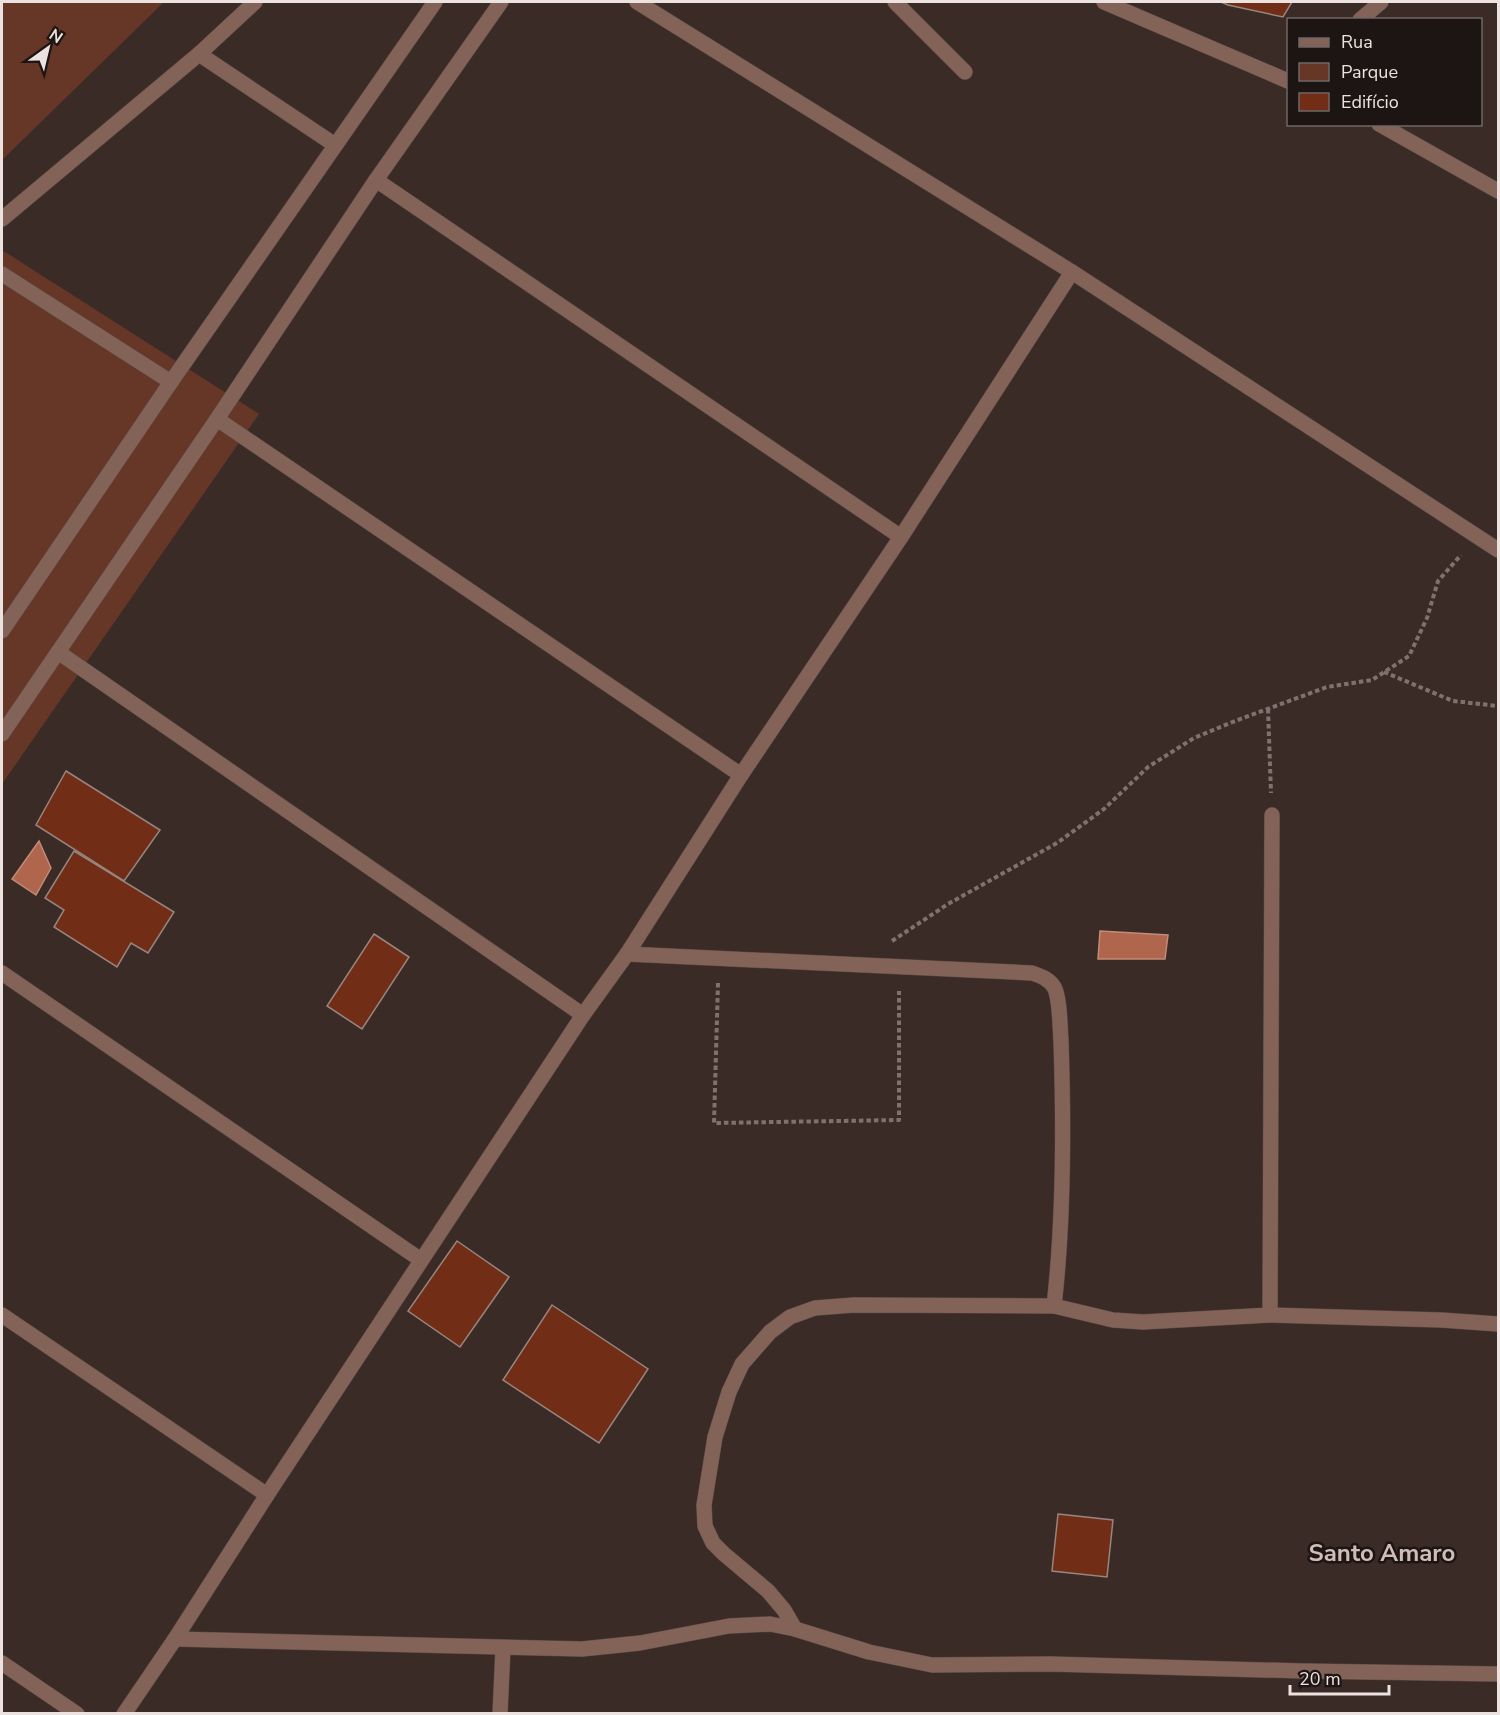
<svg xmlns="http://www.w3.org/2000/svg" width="1500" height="1715" viewBox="0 0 1500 1715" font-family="'Nunito Sans',sans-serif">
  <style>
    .green { fill: #663626 }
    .water { fill: #b0654d; stroke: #c28a79; stroke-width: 1.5 }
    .building { fill: #712d15; stroke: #98857f; stroke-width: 1.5 }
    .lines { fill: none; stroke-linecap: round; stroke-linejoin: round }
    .lane-casing { stroke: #564844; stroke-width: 16 }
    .street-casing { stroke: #564844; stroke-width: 16 }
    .path { stroke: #7f726e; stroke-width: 4; stroke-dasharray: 4.5 3; stroke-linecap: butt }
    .lane { stroke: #836257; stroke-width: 15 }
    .street { stroke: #836257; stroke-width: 15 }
    .labels { text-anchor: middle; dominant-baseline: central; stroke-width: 5; stroke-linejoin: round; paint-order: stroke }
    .district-label { font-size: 24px; font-weight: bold; fill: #d1bdb7; stroke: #1c1513 }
  </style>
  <rect width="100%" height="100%" fill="#3a2b26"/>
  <g class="green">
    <polygon points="2,2 164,2 2,160"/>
    <polygon points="2,250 259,414 2,784"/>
  </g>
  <g class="water">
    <polygon points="39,841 51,868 36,895 12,879"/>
    <polygon points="1100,931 1168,935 1165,959 1098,959"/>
  </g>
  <g class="building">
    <polygon points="1221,2 1292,2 1283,17 1228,5"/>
    <polygon points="66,771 160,830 124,881 36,825"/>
    <polygon points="74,851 174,912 148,953 131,943 117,967 54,927 64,910 45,898"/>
    <polygon points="374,934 409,957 362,1029 327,1006"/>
    <polygon points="457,1241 509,1277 460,1347 408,1311"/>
    <polygon points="552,1305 648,1369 599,1443 503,1380"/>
    <polygon points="1058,1514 1113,1520 1107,1577 1052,1571"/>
  </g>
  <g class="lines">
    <g class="lane-casing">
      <g id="lane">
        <polyline points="895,2 965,72"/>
        <polyline points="1104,2 1288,81"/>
        <polyline points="1360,20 1381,2"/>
        <polyline points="1379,124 1498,191"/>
      </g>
    </g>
    <g class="street-casing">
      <g id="street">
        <polyline points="637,2 1072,272 1498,550"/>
        <polyline points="199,54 335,145"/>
        <polyline points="376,180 901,537"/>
        <polyline points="2,219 199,54 255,2"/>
        <polyline points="2,274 171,382"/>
        <polyline points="217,419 741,775"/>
        <polyline points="2,631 171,382 435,2"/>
        <polyline points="58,652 583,1015"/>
        <polyline points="2,734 217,419 376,180 501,2"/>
        <path d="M627,954L1032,973C1041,976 1049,979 1054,987C1060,997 1060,1029 1061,1041C1064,1129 1064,1218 1054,1306"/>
        <polyline points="2,973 421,1260"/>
        <polyline points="2,1315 267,1495"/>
        <polyline points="1270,1315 1272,815"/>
        <polyline points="795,1629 784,1610 768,1591 724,1554 713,1543 705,1526 704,1505 715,1437 729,1392 742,1364 770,1332 790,1317 815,1308 854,1305 1054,1306 1113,1320 1143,1322 1270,1315 1441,1320 1498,1324"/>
        <polyline points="175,1639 582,1649 640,1643 729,1626 770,1624 795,1629 869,1652 932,1665 1051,1664 1303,1671 1498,1674"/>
        <polyline points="2,1663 77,1714"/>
        <polyline points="124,1714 175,1639 267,1495 583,1015 627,954 741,775 901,537 1072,272"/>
        <polyline points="500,1714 503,1648"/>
      </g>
    </g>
    <g class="path">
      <polyline points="1384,672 1453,701 1498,706"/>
      <polyline points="1268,709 1271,793"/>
      <polyline points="892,941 948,904 1057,843 1104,809 1148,767 1194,738 1235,721 1327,687 1372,680 1409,656 1427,618 1438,581 1461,555"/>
      <polyline points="718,983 714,1123 899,1120 899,991"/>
    </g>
    <use href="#lane" class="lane"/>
    <use href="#street" class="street"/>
  </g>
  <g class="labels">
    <g class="district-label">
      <text x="1382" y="1553">Santo Amaro</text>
    </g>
  </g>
  <rect width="1500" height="1715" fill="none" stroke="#ece2df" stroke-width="6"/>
  <rect x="1287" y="18" width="195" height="108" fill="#1c1513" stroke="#6f6765" stroke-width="1.5"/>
  <rect x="1299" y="38" width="30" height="9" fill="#836257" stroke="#6f6765" stroke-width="1.5"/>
  <text x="1341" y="48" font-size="18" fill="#ece2df">Rua</text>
  <rect x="1299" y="63" width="30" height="18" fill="#663626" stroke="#6f6765" stroke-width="1.5"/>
  <text x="1341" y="78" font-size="18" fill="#ece2df">Parque</text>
  <rect x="1299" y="93" width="30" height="18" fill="#712d15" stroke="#6f6765" stroke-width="1.5"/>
  <text x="1341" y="108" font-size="18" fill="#ece2df">Edifício</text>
  <g transform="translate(48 48) rotate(34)" stroke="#1c1513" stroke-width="4.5" paint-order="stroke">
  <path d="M0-4.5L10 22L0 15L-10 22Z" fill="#ece2df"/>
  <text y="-9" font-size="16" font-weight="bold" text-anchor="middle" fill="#ece2df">N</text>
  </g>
  <path d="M1290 1685v9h99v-9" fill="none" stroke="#ece2df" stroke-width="3"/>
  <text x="1299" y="1685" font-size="18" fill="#ece2df" stroke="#1c1513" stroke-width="4.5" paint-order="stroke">20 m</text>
</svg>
